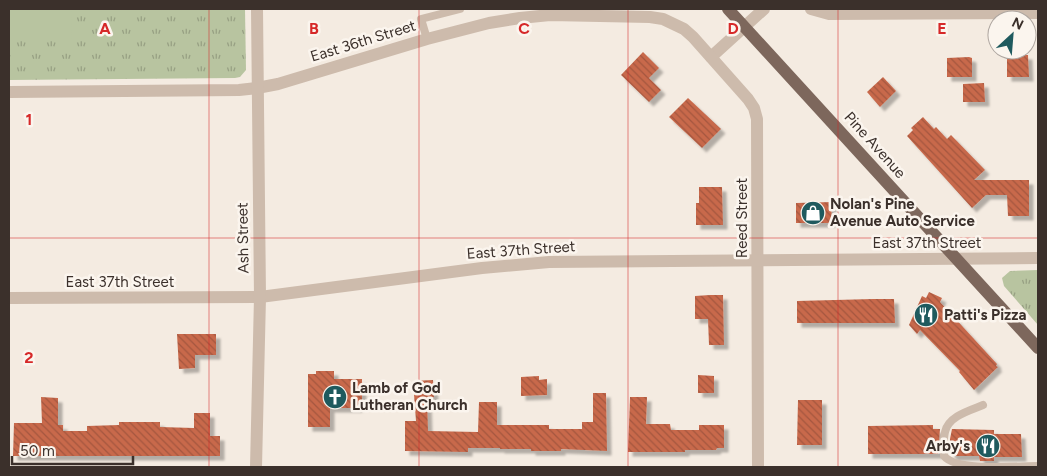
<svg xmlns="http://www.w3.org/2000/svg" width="1047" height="476" viewBox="0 0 1047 476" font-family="Figtree,sans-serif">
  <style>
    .grass { fill: url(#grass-tufts) }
    .pitch { fill: #b8c4a0 }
    .building { fill: url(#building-back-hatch); filter: url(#shadow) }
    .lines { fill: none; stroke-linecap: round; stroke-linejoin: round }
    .lane { stroke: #cdbbac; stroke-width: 8 }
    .street { stroke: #cdbbac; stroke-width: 12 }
    .primary { stroke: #7d675c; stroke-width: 12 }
    .grid { fill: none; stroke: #d62828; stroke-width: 1; stroke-opacity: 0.55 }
    .labels { text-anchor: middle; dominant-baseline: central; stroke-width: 5; stroke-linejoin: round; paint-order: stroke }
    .street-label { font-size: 15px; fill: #3b302b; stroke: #fbf5ee }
    .poi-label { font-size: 15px; font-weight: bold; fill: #3b302b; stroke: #fbf5ee; text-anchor: start }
    .grid-label { font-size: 16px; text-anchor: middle; font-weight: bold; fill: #d62828; stroke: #fbf5ee; stroke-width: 5; stroke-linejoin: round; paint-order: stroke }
  </style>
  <defs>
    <pattern id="grass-tufts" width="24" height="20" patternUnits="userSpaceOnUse" patternTransform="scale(1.25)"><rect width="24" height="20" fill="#b8c4a0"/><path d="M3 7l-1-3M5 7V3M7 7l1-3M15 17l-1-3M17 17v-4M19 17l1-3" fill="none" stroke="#97a083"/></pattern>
    <pattern id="building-back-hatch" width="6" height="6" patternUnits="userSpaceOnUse" patternTransform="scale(1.25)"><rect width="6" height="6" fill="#c8694b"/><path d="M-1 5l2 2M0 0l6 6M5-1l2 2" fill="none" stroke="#a4573f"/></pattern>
    <filter id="shadow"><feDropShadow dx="4.5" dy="4.5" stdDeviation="1" flood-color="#0004"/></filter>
  </defs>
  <rect width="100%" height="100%" fill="#f4ebe1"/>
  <g class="grass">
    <polygon points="9,9 245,9 246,70 240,77 235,78 9,80"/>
    <polygon points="1038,270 1038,325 1004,286 1002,278 1010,271"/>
  </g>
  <polygon class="pitch" points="9,9 71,9 72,39 9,39"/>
  <g class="building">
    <polygon points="643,52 659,68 649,78 661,90 649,102 621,75"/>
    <polygon points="1007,55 1028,55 1029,77 1007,77"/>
    <polygon points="969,57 972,58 972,77 947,77 947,58"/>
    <polygon points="883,77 896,91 880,107 867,92"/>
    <polygon points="984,83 985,102 963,102 963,84"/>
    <polygon points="688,98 721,129 702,148 669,117"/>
    <polygon points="923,117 934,129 936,127 947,139 951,135 985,170 974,180 1029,180 1029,216 1008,216 1007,195 986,195 972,208 907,136 913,130 911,128"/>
    <polygon points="699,187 722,187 723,225 696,225 696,203 699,203"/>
    <polygon points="832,202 831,223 796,223 796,203"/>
    <polygon points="929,292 942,298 940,302 997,364 996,366 998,367 974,390 959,372 960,371 920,330 917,334 909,325 922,296 926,298"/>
    <polygon points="710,295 723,295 724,345 709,345 708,319 695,319 695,296"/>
    <polygon points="873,299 894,299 895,323 797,323 797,301"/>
    <polygon points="177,334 216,334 216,355 195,355 195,368 179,369"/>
    <polygon points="316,371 334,371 334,379 362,379 362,404 358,404 358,408 330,408 330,427 308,427 308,374 316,374"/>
    <polygon points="698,375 714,376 714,393 698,393"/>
    <polygon points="539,376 539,380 547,379 547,395 521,396 521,377"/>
    <polygon points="433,380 434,397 427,398 428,431 478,432 479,402 497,402 497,425 549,425 549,429 582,429 582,422 593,422 593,393 606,393 607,451 561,449 561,451 531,451 531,449 500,449 500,448 468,448 468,452 405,451 405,421 416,421 413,381"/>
    <polygon points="41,397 58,398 58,425 63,425 63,431 87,431 87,426 119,425 119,422 160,422 160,427 194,428 194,413 210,413 210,436 220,436 220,456 13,456 14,423 42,423"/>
    <polygon points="630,397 647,397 646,424 670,424 671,430 699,430 699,425 724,425 724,448 717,448 716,450 685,450 685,452 628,452"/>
    <polygon points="798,400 822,400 822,445 797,445"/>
    <polygon points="933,425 933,429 940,429 938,454 868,454 868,426"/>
    <polygon points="952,429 994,430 994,434 1021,434 1022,457 994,457 994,461 980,461 979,456 953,456 950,453 950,439"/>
  </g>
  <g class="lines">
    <g class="lane">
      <polyline points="427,39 421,19 460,9"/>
      <path d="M983,405C971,410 948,416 945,432C943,440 944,448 944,456C957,472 1017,466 1038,466"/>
    </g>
    <g class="street">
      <polyline points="811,9 829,14 1038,13"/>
      <polyline points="711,57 764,9"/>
      <polyline points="9,92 239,90 257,88 278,84 427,39 489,23 520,18 550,15 650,17 663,19 684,29 693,37 748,99 754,108 757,119 758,467"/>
      <polyline points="9,298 260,297 482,268 549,262 1038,258"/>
      <polyline points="256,467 260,297 257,9"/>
    </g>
    <polyline class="primary" points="728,9 1038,348"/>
  </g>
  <path class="grid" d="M209,9V467M419,9V467M628,9V467M838,9V467M9,238H1038"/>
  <defs>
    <g id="shop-disc" transform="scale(1.25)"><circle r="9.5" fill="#1f5a5e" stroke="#fbf5ee"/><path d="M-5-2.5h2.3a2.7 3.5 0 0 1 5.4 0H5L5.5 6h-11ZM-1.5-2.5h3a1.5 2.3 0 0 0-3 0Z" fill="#fff"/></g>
    <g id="restaurant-disc" transform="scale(1.25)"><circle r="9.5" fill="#1f5a5e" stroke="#fbf5ee"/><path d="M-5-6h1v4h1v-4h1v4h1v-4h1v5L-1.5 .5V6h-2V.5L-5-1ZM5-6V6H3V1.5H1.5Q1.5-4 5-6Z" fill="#fff"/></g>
    <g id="church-disc" transform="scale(1.25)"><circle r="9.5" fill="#1f5a5e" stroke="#fbf5ee"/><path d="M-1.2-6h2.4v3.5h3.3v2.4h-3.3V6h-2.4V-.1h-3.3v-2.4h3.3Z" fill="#fff"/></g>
  </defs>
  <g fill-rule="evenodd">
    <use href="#shop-disc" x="813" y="213"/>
    <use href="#restaurant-disc" x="926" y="315"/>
    <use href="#church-disc" x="335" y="397"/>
    <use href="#restaurant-disc" x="988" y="446"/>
  </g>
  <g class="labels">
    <g class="street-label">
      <text transform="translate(363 41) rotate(-17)">East 36th Street</text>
      <text transform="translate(875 145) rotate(48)">Pine Avenue</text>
      <text transform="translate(742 218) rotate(-90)">Reed Street</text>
      <text transform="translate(243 238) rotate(-91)">Ash Street</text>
      <text x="927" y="243">East 37th Street</text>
      <text transform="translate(521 250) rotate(-4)">East 37th Street</text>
      <text x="120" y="282">East 37th Street</text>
    </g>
    <g class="poi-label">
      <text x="830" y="204">Nolan's Pine<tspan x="830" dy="17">Avenue Auto Service</tspan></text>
      <text x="944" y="315">Patti's Pizza</text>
      <text x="352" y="388">Lamb of God<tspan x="352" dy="17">Lutheran Church</tspan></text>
      <text x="970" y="446" text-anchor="end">Arby's</text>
    </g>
  </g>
  <g class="grid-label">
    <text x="105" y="34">A</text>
    <text x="314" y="34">B</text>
    <text x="524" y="34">C</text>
    <text x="733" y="34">D</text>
    <text x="942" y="34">E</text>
    <text x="29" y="125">1</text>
    <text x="29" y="363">2</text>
  </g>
  <rect width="1047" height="476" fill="none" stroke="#3b302b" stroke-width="20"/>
  <g transform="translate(1012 35) rotate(26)"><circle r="24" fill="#fbf5ee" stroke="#aea6a0"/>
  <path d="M0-4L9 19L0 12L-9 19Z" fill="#1f5a5e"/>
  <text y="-8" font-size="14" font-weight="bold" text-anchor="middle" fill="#3b302b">N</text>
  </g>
  <path d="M12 456v8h121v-8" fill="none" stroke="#3b302b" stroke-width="2.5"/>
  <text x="20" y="456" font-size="15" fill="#3b302b" stroke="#fbf5ee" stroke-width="4" paint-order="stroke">50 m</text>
</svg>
